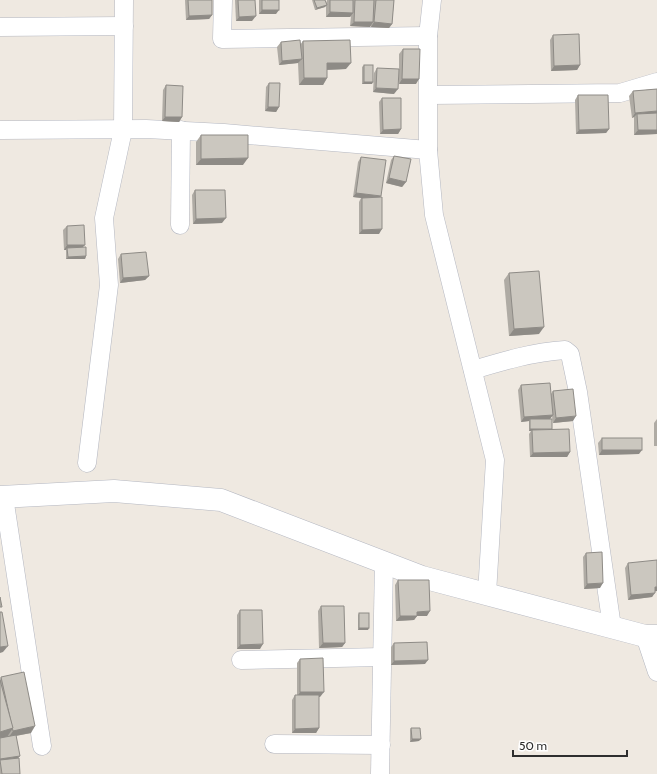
<svg xmlns="http://www.w3.org/2000/svg" width="657" height="774" viewBox="0 0 657 774" font-family="Cabin,sans-serif">
  <style>
    .lines { fill: none; stroke-linecap: round; stroke-linejoin: round }
    .street-casing { stroke: #b4b7c1; stroke-width: 19 }
    .secondary-casing { stroke: #b4b7c1; stroke-width: 23 }
    .street { stroke: #fff; stroke-width: 18 }
    .secondary { stroke: #fff; stroke-width: 22 }
    .wall { fill: #afaba4 }
    .shaded-wall { fill: #8e8b86 }
    .building { fill: #cbc7bf; stroke: #8e8b86 }
  </style>
  <rect width="100%" height="100%" fill="#efe9e1"/>
  <g class="lines">
    <g class="street-casing">
      <g id="street">
        <polyline points="223,0 222,39 428,36"/>
        <polyline points="432,0 428,36 428,150 434,215 495,460 487,594"/>
        <polyline points="0,27 124,26"/>
        <polyline points="429,95 620,93 657,82"/>
        <polyline points="0,130 146,129 224,133 428,150"/>
        <polyline points="180,225 181,130"/>
        <path d="M473,370C503,361 533,352 565,350L570,354L578,392L612,627"/>
        <polyline points="87,463 109,285 104,218 123,130 124,0"/>
        <polyline points="4,497 42,746"/>
        <polyline points="645,636 657,672"/>
        <polyline points="241,660 382,657"/>
        <polyline points="274,744 381,745"/>
        <polyline points="380,774 384,562"/>
      </g>
    </g>
    <g class="secondary-casing">
      <polyline id="secondary" points="0,497 114,491 221,500 422,577 645,636 657,636"/>
    </g>
    <use href="#street" class="street"/>
    <use href="#secondary" class="secondary"/>
  </g>
  <g class="wall">
    <polygon points="185,0 212,0 212,15 209,19 186,20"/>
    <polygon points="235,0 255,0 252,21 236,21"/>
    <polygon points="259,0 279,0 276,14 259,14"/>
    <polygon points="312,0 325,0 326,4 327,0 394,0 392,24 389,28 371,27 371,25 370,27 350,26 351,16 350,17 326,17 326,5 325,7 315,10"/>
    <polygon points="553,35 580,65 577,70 551,71 550,40"/>
    <polygon points="303,41 346,69 327,70 327,78 323,85 299,85 298,63 279,65 277,47 281,42 300,45"/>
    <polygon points="403,49 416,84 399,84 399,54"/>
    <polygon points="364,65 372,84 362,84 362,67"/>
    <polygon points="377,68 394,94 373,92 374,73"/>
    <polygon points="269,83 279,107 276,112 265,111 266,87"/>
    <polygon points="166,85 182,117 179,122 162,121 163,90"/>
    <polygon points="657,89 657,134 634,135 634,117 632,118 629,96 633,91"/>
    <polygon points="578,95 609,129 606,133 576,134 575,100"/>
    <polygon points="382,98 401,129 398,134 380,134 379,102"/>
    <polygon points="201,135 243,165 196,165 196,142"/>
    <polygon points="394,156 406,182 402,187 386,183 391,160"/>
    <polygon points="361,157 380,197 379,234 359,234 359,202 361,198 353,197 358,162"/>
    <polygon points="195,190 222,223 193,224 192,195"/>
    <polygon points="67,226 83,247 86,256 85,259 66,259 66,250 64,250 63,230"/>
    <polygon points="121,254 149,276 145,280 120,283 118,259"/>
    <polygon points="509,273 539,334 509,336 504,280"/>
    <polygon points="521,385 551,394 553,391 573,421 553,423 552,416 550,419 552,429 570,452 567,457 530,457 529,434 531,431 529,431 529,421 521,422 518,390"/>
    <polygon points="657,419 657,446 654,446 654,423"/>
    <polygon points="602,438 639,454 599,455 598,443"/>
    <polygon points="586,553 600,588 584,589 583,557"/>
    <polygon points="628,563 655,591 652,597 628,600 625,568"/>
    <polygon points="398,580 427,616 417,616 414,620 396,621 395,585"/>
    <polygon points="321,606 345,643 342,647 319,648 318,611"/>
    <polygon points="240,610 260,649 237,649 237,615"/>
    <polygon points="359,613 368,630 358,630 358,615"/>
    <polygon points="394,643 425,664 391,665 391,647"/>
    <polygon points="300,659 320,697 319,697 319,728 316,733 292,733 292,700 295,695 297,695 297,663"/>
    <polygon points="1,677 31,733 16,736 20,756 18,758 20,774 0,774 0,679"/>
    <polygon points="411,728 419,741 410,742 410,730"/>
  </g>
  <g class="shaded-wall">
    <polygon points="327,5 325,7 315,10 317,8"/>
    <polygon points="262,10 279,10 276,14 259,14"/>
    <polygon points="330,12 353,13 350,17 326,17"/>
    <polygon points="212,15 209,19 186,20 189,16"/>
    <polygon points="256,16 252,21 236,21 239,17"/>
    <polygon points="354,22 373,22 370,27 350,26"/>
    <polygon points="374,22 392,24 389,28 371,27"/>
    <polygon points="302,59 298,63 279,65 282,61"/>
    <polygon points="327,63 351,63 346,69 323,70"/>
    <polygon points="580,65 577,70 551,71 554,66"/>
    <polygon points="304,78 327,78 323,85 299,85"/>
    <polygon points="402,79 419,79 416,84 399,84"/>
    <polygon points="364,82 373,82 372,84 362,84"/>
    <polygon points="376,88 398,89 394,94 373,92"/>
    <polygon points="268,107 279,107 276,112 265,111"/>
    <polygon points="657,111 657,115 637,114 634,117 632,118 635,113"/>
    <polygon points="165,117 182,117 179,122 162,121"/>
    <polygon points="401,129 398,134 380,134 383,130"/>
    <polygon points="609,129 606,133 576,134 579,130"/>
    <polygon points="638,130 657,130 657,134 634,135"/>
    <polygon points="248,158 243,165 196,165 201,159"/>
    <polygon points="389,178 406,182 402,187 386,183"/>
    <polygon points="356,193 381,196 378,200 353,197"/>
    <polygon points="226,218 222,223 193,224 196,219"/>
    <polygon points="382,229 379,234 359,234 362,230"/>
    <polygon points="67,245 85,245 81,249 67,248 66,250 64,250"/>
    <polygon points="86,256 85,259 66,259 68,257"/>
    <polygon points="149,276 145,280 120,283 123,278"/>
    <polygon points="544,327 539,334 509,336 514,329"/>
    <polygon points="553,415 550,419 530,419 529,421 521,422 524,417"/>
    <polygon points="576,416 573,421 553,423 556,418"/>
    <polygon points="530,429 552,429 532,430 531,431 529,431"/>
    <polygon points="602,450 642,450 639,454 599,455"/>
    <polygon points="570,452 567,457 530,457 533,453"/>
    <polygon points="603,583 600,588 584,589 587,584"/>
    <polygon points="655,587 657,587 657,591 652,592"/>
    <polygon points="655,593 652,597 628,600 631,595"/>
    <polygon points="430,611 427,616 417,616 414,620 396,621 400,616 417,612"/>
    <polygon points="359,628 369,628 368,630 358,630"/>
    <polygon points="323,643 345,643 342,647 319,648"/>
    <polygon points="263,644 260,649 237,649 240,645"/>
    <polygon points="8,646 3,652 0,653 0,647"/>
    <polygon points="428,660 425,664 391,665 394,661"/>
    <polygon points="300,692 324,692 320,697 297,697"/>
    <polygon points="35,726 31,733 9,737 13,731"/>
    <polygon points="13,728 7,737 0,739 0,732"/>
    <polygon points="319,728 316,733 292,733 295,729"/>
    <polygon points="412,739 421,739 419,741 410,742"/>
    <polygon points="20,756 16,760 0,760 0,759"/>
  </g>
  <g class="building">
    <polygon points="188,0 212,0 212,15 189,16"/>
    <polygon points="238,0 255,0 256,16 239,17"/>
    <rect x="262" y="0" width="17" height="10"/>
    <polygon points="314,0 325,0 327,5 317,8"/>
    <polygon points="330,0 353,0 353,13 330,12"/>
    <polygon points="355,0 374,0 373,22 354,22"/>
    <polygon points="376,0 394,0 392,24 374,22"/>
    <polygon points="579,34 580,65 554,66 553,35"/>
    <polygon points="300,40 302,59 282,61 281,42"/>
    <polygon points="350,40 351,63 327,63 327,78 304,78 303,41"/>
    <polygon points="403,49 420,49 419,79 402,79"/>
    <rect x="364" y="65" width="9" height="17"/>
    <polygon points="377,68 399,69 398,89 376,88"/>
    <polygon points="269,83 280,83 279,107 268,107"/>
    <polygon points="166,85 183,86 182,117 165,117"/>
    <polygon points="657,89 657,111 635,113 633,91"/>
    <polygon points="578,95 608,95 609,129 579,130"/>
    <polygon points="382,98 401,98 401,129 383,130"/>
    <polygon points="657,113 657,130 638,130 637,114"/>
    <polygon points="201,135 248,135 248,158 201,159"/>
    <polygon points="394,156 411,159 406,182 389,178"/>
    <polygon points="361,157 386,160 381,196 356,193"/>
    <polygon points="195,190 225,190 226,218 196,219"/>
    <polygon points="382,197 382,229 362,230 362,198"/>
    <polygon points="84,225 85,245 67,245 67,226"/>
    <polygon points="86,247 86,256 68,257 67,248"/>
    <polygon points="146,252 149,276 123,278 121,254"/>
    <polygon points="539,271 544,327 514,329 509,273"/>
    <polygon points="550,383 553,415 524,417 521,385"/>
    <polygon points="573,389 576,416 556,418 553,391"/>
    <rect x="530" y="419" width="22" height="10"/>
    <polygon points="569,429 570,452 533,453 532,430"/>
    <rect x="602" y="438" width="40" height="12"/>
    <polygon points="602,552 603,583 587,584 586,553"/>
    <polygon points="657,560 657,587 655,587 655,593 631,595 628,563"/>
    <polygon points="398,580 429,580 430,611 417,612 417,616 400,616"/>
    <polygon points="0,597 2,607 0,607"/>
    <polygon points="321,606 344,606 345,643 323,643"/>
    <polygon points="240,610 262,610 263,644 240,645"/>
    <polygon points="0,612 2,612 8,646 0,647"/>
    <rect x="359" y="613" width="10" height="15"/>
    <polygon points="427,642 428,660 394,661 394,643"/>
    <polygon points="323,658 324,692 300,692 300,659"/>
    <polygon points="24,672 35,726 13,731 1,677"/>
    <polygon points="0,680 13,728 0,732"/>
    <polygon points="295,695 319,695 319,728 295,729"/>
    <polygon points="411,728 420,728 421,739 412,739"/>
    <polygon points="16,735 20,756 0,759 0,738"/>
    <polygon points="19,758 20,774 2,774 0,760"/>
  </g>
  <path d="M513 750v6h114v-6" fill="none" stroke="#2e2e2e" stroke-width="2"/>
  <text x="519" y="750" font-size="12" fill="#2e2e2e" stroke="#ffffff" stroke-width="3" paint-order="stroke">50 m</text>
</svg>
